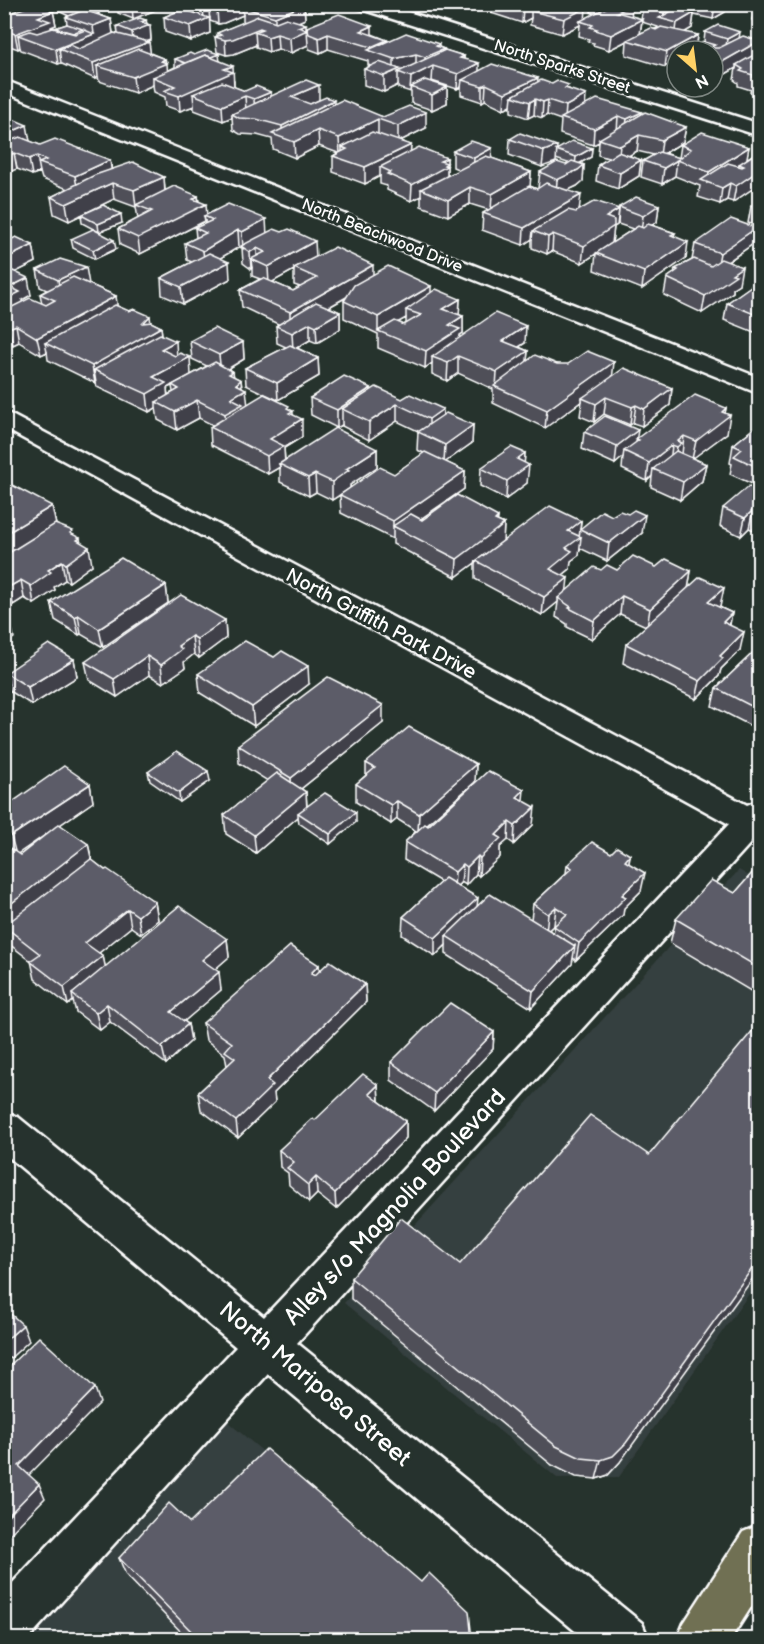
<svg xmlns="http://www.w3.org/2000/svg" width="764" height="1644" viewBox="0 0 764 1644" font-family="'Balsamiq Sans',sans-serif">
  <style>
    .built { fill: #363f3f }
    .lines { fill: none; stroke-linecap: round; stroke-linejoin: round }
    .minor-casing { stroke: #fff; stroke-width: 5 }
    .major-casing { stroke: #fff; stroke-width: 5 }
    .minor { fill: #26332d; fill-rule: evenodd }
    .major { fill: #706f52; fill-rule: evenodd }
    .wall { fill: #4f4f59; stroke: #fff; stroke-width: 1.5; fill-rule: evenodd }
    .shaded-wall { fill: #404049; stroke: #fff; stroke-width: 1.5 }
    .building { fill: #5c5c68; stroke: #fff; stroke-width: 1.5 }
    .labels { text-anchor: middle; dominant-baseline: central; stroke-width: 6; stroke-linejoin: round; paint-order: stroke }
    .far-street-label { font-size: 16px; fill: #fff; stroke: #26332d }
    .street-label { font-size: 20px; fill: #fff; stroke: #26332d }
    .near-street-label { font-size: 24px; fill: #fff; stroke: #26332d }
  </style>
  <rect width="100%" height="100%" fill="#26332d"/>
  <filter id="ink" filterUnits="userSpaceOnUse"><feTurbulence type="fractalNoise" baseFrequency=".0167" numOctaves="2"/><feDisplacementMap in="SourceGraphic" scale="12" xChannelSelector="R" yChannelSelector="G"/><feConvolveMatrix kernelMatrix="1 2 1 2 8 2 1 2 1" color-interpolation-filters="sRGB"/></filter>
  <g filter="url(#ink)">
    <g class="built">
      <polygon points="739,870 759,882 759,1280 619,1477 557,1478 344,1303"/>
      <polygon points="222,1417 472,1627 473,1639 20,1640"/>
    </g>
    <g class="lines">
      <g class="minor-casing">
        <g id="minor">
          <polygon points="42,4 66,4 4,30 4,19"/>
          <polygon points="356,4 383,4 760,124 760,136 358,8"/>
          <polygon points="4,80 760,378 760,394 4,92"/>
          <polygon points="4,411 747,805 760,800 760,838 756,837 297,1343 642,1623 649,1640 586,1640 268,1374 27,1640 4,1640 4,1592 236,1347 4,1153 4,1112 18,1117 264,1317 729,824 4,428"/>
        </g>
      </g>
      <g class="major-casing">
        <polygon id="major" points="760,1525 760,1593 730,1640 677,1640 684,1623 743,1532"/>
      </g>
      <use href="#minor" class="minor"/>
      <use href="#major" class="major"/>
    </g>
    <g class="wall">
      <polygon points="55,4 96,4 99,13 96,14 111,19 113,33 118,34 117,26 146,20 147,24 150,25 151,40 148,41 149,42 150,53 165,59 167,71 175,67 175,59 194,55 220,61 234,81 234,87 245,91 271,92 271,97 319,100 426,128 400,141 411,145 410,151 447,158 447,176 460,170 453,167 453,151 491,158 531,172 530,186 537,189 538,188 540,172 566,165 568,163 556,159 542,167 509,155 510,139 557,149 592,148 591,157 580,163 584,165 583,181 577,186 568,190 579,210 619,209 617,225 614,227 612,243 633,229 618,224 619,207 659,205 657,222 652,225 675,233 674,237 686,258 642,289 594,270 596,254 582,263 552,251 547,254 532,248 532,239 523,245 482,230 483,213 489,210 470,204 448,216 421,206 421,196 411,201 387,190 387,186 380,184 380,176 365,184 333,172 333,156 338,153 319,146 295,158 273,149 272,139 257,135 240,134 233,130 232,117 223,121 194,110 194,106 180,111 166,106 165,97 154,92 153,85 135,93 99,81 98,77 95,79 62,64 61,63 58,64 21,50 20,48 18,49 4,44 4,15 53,11 56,25 51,27 51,28 55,28 67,24 66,17 69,16 56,10"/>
      <polygon points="117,4 163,4 163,7 133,19 118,13"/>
      <path d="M165,4H304L305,19L298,22L307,30V27L372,34L387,40V42L439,47L444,49V50L464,56V59L479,71L569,89L585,105L641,115L686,127L683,142L665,153L679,158L681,145L749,147L746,159L759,151V188L755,187L733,202L727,200L720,204L698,197L700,186L675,176L662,184L641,177L643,161L654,155L637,151L629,156L641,160L639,176L618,189L596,181L598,165L608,158L598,155L599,142L593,145L560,134L561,120L547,115L542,118L534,115L528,118L511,112V105L504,109L485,100L482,102L461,95V87L457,89L432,81L430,82L447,87V103L432,110L411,103V92L398,88V85L384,92L364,85V69L371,66L368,65V61L328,49L320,53L309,49L308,44V45L291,53L278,49L269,52L256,47V45L234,54L226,55L217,52L215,37L217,36V33L245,22L243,21V15L224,23L218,24L210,21V18L209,19L210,33L191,41L165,32L164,17L181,10ZM194,8V13L188,11Z"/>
      <polygon points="463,4 490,4 478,10 463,6"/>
      <path d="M492,4H585V19L595,14L591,12L592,5L632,6L631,16L641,19L643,7L678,6L677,8L691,12L692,4H726L725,12L713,19L694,15L692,28L685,32L698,35L697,45L704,42L705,32L759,41L757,53L759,54V50V95L750,92L751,90L738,86V83L734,80L736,68L713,81V51H677V70H676L677,60L665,67L626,55L627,41L609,50L593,45L594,43L588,42L589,39L579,36L580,25L562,34L530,25L531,18L522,23L491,13ZM642,22L658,27V28L640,33Z"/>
      <polygon points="726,4 759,4 759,22 752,20 754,10 747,9 748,6 744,5 738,8"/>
      <path d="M4,119L29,141L40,145L110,160L112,169L164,177L165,191L198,196L199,201L207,215L267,233L316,257L431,293L460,299L459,315L463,316V333L460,335L459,338L525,343L519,347L528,351L527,361L557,364L672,388L670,405L642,426L633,423L630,425L604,414L594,422L580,416L582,401L545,428L493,403V389L458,373L447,381L432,374V363L425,368L378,348V334L344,318V301L347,297L329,307L340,312V329L317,343L310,340L297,348L318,358L319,376L278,400L246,385L245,368L286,347L277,343L276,326L278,324L242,307L240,290L260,279L252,276V268L251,269L243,263L242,248L239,247L220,258L230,279L183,304L162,295L161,278L192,262L187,260L185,243L196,238L195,228L205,224V221L140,254L120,245L118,229L138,219L136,207L114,199L88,211L122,223L99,232L82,223L81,215L69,221L54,214L51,197L68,189L42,179L40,172L32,175L17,169ZM294,270V285L300,287L293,291L272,282ZM406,318V323L404,325L398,322Z"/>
      <polygon points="759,200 759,226 748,223 751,206"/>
      <polygon points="71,239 116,249 95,259 73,248"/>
      <path d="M4,243L33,245L36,262L16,272L31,295L22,300V302L42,304L40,294L47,290L40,287L37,270L89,284L116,296L117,306L161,327L162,335L191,375L207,366L192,359L190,341L243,342L244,359L228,369L233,372L234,377L241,380L242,387L247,404L289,409L293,415L302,437L284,448L285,460L377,449V467L350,485V488L394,474L424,453L417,450L418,431L397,421L369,440L342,426V425L337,428L311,415L310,398L371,388V390L402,399L443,415L473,425L472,443L445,462L465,471L464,489L421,519L498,517L497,521L504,524L503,541L581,521L580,529L642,533L607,561L580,548L579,555L571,561L570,569L563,575L567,591L601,570H617L656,567L691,571L688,588L720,607H719L732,613L730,625L740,650L721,669L719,676L696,699L623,663L626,644L646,626L620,614L592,639L567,627V624L556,617L558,602L542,615L475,579V563L456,577L393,544V538V539L341,513L340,495L332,500L316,492L309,496L280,482V467L268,474L211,445L210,427L213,425L199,418L177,430L158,420L156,408L149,412L97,387L96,383H95L48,360L47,352L41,355L19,342L13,345L4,341V274L9,273L4,270ZM172,386L173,392L168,395L167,388Z"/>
      <polygon points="695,244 753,244 728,262 739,284 733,288 733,292 702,313 664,295 667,278 674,273 675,269 692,260"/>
      <polygon points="759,281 759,334 724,320 727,303"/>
      <polygon points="726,408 725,413 727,433 693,458 706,464 702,481 680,500 651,487 652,476 647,481 622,469 623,457 615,464 582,449 584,432 637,438"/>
      <polygon points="759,424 759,487 730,474 732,464 730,463 733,445"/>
      <polygon points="525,453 524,463 527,483 506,499 480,486 481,468"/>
      <polygon points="759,490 759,531 758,532 749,528 741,536 720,526 723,508"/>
      <polygon points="52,506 56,525 73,535 80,542 92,565 69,582 65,580 54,587 55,590 34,604 24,598 13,605 4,601 4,556"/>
      <polygon points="166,585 168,603 103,647 81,634 79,635 55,620 51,602"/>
      <polygon points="225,620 226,638 199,658 194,654 184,662 185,668 163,683 149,675 117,697 89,680 85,662"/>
      <polygon points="759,647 759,730 712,706 716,688"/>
      <polygon points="74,659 77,677 32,705 10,691 6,673"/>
      <polygon points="198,674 309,684 254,726 200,693"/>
      <polygon points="383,723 301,789 306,792 307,807 356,822 330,844 299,823 298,817 256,853 226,834 224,815 268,781 239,763 238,745"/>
      <path d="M366,763L476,764L475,782L427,825L428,826L523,801L533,825L514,844L508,840L500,847V857L479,876L476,874L466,885L461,882L458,886L477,907L531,919L533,904L566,873L567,865L611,853L630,855L629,863L641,891L624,908L623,915L576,960L573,958L572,964L531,1008L446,954V945L435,956L402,935L403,917L441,882L404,860L405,842L416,831L397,819L391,824L356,802V784L366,775ZM554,925L555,926L553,933L549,930Z"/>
      <polygon points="148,772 210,781 180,802 150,781"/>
      <path d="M90,784L93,802L60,825L88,844L92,860L105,870L155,902L158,920L141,934L131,927L99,953L103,956L105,967L227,939L229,957L215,969L221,990L184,1021L188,1024L191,1041L166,1064L110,1022L100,1030L76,1012L73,1001L68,1005L35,979L31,961L9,944L5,931H4V808ZM46,835L20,855L18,853L34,843Z"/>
      <polygon points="759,865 759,996 670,943 676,919 735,893"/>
      <polygon points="319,965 319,970 365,984 366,1002 274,1093 275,1102 238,1138 201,1110 198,1093 227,1066 225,1055 206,1040 203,1023"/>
      <polygon points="494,1032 493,1049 434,1111 391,1080 391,1062"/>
      <polygon points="378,1085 379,1101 406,1121 406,1138 336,1209 317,1194 309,1202 289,1185 288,1173 280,1167 279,1150 315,1120"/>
      <polygon points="351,1278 620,1462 608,1475 596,1479 576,1477 552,1465 351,1299"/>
      <polygon points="190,1523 472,1640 189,1640 126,1575 119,1558"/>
    </g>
    <g class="shaded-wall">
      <polygon points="132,4 163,4 163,7 133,19"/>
      <polygon points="185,4 194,4 194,8 186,12"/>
      <polygon points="207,4 209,4 210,33 191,41 190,26 204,20 203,6"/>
      <polygon points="233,4 270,4 242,7 243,15 224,23 218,24 217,9"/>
      <polygon points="478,4 490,4 478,10"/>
      <polygon points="530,4 560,4 531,11 531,18 522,23 523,8"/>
      <polygon points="579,4 585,4 585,8 586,8 585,22 580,21 580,25 562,34 564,19"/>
      <polygon points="715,4 726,4 725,12 713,19"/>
      <polygon points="98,5 99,13 80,20 79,12"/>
      <polygon points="304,5 305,19 275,32 275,17"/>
      <polygon points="632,6 631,20 610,10"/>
      <polygon points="678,6 676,21 663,19 664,13"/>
      <polygon points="53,11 56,25 51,27 51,36 18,35 20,48 18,49 15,34 38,17"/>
      <polygon points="694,13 692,28 675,38 677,23"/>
      <polygon points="111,19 113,34 96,49 59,49 61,63 58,64 56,49 94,34 93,26"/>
      <polygon points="642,19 640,34 609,50 611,35"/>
      <polygon points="146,20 147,26 150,25 151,40 134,47 132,32 141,22"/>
      <polygon points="306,24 306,31 307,30 308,45 291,53 290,38 298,27"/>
      <polygon points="372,26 372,41 361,31"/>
      <polygon points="260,28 260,34 255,32 256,45 234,54 226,55 225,40"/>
      <polygon points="740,32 738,47 725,54 727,39"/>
      <polygon points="277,34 278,49 269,52 268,37"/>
      <polygon points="328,34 328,49 320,53 319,38"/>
      <polygon points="698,35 696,50 694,51 677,51 677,60 665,67 667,52"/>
      <polygon points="387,40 387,55 371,51 371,47"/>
      <polygon points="759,41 757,56 736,65 736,68 713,81 715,66"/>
      <polygon points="149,42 151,57 97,66 98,77 95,79 93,63"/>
      <polygon points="439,44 439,51 444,49 443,64 433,66 432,81 416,89 411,87 410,92 411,77 425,70 425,57 436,46"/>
      <polygon points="219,54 220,62 191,66"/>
      <polygon points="416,54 416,69 398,73 398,85 384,92 384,76 394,72 394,59"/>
      <polygon points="464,56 464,71 479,63 479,79 462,80 461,87 457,89 458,74 460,58"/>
      <polygon points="165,59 166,64 167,63 168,79 153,77 153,85 135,93 133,77"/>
      <polygon points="233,66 234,88 193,94 194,106 180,111 179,96 224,69"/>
      <polygon points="538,78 537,94 512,96 511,105 504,109 505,93"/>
      <polygon points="486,84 485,100 482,102 482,86"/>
      <polygon points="319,85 319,100 292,113 291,97"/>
      <polygon points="447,87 447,103 432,110 432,95"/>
      <polygon points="271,92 271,107 255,115 254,99"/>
      <polygon points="586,95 585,110 565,119 566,106"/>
      <polygon points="245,96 246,111 232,114 232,117 223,121 222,106"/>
      <polygon points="535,99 534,115 528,118 530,102"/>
      <polygon points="334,100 334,115 282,137 282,126"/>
      <polygon points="548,100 547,115 542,118 543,102"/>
      <polygon points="426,112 426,128 398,142 398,126"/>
      <polygon points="642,112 640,127 625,135 627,119"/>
      <polygon points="618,116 617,132 599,139 599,142 593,145 594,129"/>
      <polygon points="378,119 378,134 347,149 342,147 342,153 340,154 339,138"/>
      <polygon points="27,125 30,141 4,152 4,135"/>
      <polygon points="686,127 683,142 660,156 662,140"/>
      <polygon points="318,130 319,146 295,158 294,142"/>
      <polygon points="639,135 637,151 618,162 620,146"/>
      <polygon points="411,145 410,161 380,167 380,176 365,184 365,167"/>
      <polygon points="557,146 556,162 542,167 544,151"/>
      <polygon points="749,147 746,163 739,164 738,168 707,183 709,172"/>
      <polygon points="492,148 491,164 473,174 474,158"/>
      <polygon points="592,148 591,157 575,166 576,157"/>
      <polygon points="14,153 17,169 4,174 4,157"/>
      <polygon points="37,156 40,172 32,175 29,159"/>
      <polygon points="447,158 447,182 421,189 421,196 411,201 412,185 440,161"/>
      <polygon points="110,160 112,176 78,192 75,176"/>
      <polygon points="641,160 639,176 618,189 620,173"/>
      <polygon points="677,160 675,176 662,184 664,168"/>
      <polygon points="584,165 583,181 577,186 556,196 557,180"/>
      <polygon points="758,171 755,187 733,202 736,186"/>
      <polygon points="531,172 530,188 491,211 492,194"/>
      <polygon points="164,177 165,193 136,205 136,207 134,190"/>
      <polygon points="112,183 114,199 69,221 66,204"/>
      <polygon points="730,183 727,200 720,204 722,188"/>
      <polygon points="470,187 470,204 448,216 448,200"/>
      <polygon points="581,195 579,211 533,231 532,239 523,245 524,228"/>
      <polygon points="198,196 199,207 206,204 207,217 204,216 205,221 140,254 138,238"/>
      <polygon points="659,205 657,222 641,232 643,216"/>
      <polygon points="619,209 617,225 614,227 612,243 582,263 584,246 606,217"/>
      <polygon points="121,214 122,223 99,232 98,224"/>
      <polygon points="266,219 267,236 243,249 242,232"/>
      <polygon points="756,228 753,244 717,269 720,253"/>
      <polygon points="238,230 239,247 205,267 203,251"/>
      <polygon points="553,234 552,251 547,254 548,237"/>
      <polygon points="114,240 116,249 95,259 93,250"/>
      <polygon points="315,241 316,258 294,268 294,270 269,284 268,267"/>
      <polygon points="688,242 686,258 642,289 644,272"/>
      <polygon points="33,245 36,262 12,274 9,257"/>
      <polygon points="257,248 257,262 251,259 252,268 251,269 250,252"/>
      <polygon points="229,262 230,279 183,304 181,287"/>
      <polygon points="373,265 373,282 290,329 290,312"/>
      <polygon points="86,267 89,284 61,297 58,280"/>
      <polygon points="742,267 739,284 733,288 733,292 702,313 705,296 732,274"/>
      <polygon points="28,278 31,295 22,300 23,309 4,319 4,300 10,287"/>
      <polygon points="431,286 431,303 406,310 406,318 381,332 378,331 378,317"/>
      <polygon points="116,296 118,313 45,343 47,352 41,355 37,338"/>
      <polygon points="460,299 459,316 443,309"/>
      <polygon points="340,312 340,329 317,343 316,326"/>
      <polygon points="150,316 152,332 161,327 163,344 94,370 96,383 95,383 92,366 143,323"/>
      <polygon points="463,316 463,333 460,335 459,346 432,357 432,363 425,368 426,351 449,325"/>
      <polygon points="310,323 310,340 293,350 292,333"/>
      <polygon points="16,325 19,342 13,345 9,328"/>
      <polygon points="526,326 525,343 502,358 503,341"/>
      <polygon points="176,341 177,359 161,349"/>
      <polygon points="243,342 244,359 221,373 219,355"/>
      <polygon points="528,351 526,369 496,387 497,372"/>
      <polygon points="458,356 458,373 447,381 448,363"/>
      <polygon points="190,357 191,375 167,388 168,401 156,402 156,408 149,412 147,394 153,377"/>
      <polygon points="318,358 319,376 278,400 277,383"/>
      <polygon points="614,362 612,380 582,398 582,401 545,428 547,410"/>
      <polygon points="241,380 242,392 246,389 248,407 227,432 225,414 236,384"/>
      <polygon points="371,388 371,406 342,409 342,425 337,428 337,410"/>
      <polygon points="672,388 670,405 642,426 644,409"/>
      <polygon points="606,397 604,414 594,422 596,404"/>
      <polygon points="197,400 199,418 177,430 175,412"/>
      <polygon points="397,404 397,421 369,440 369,422"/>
      <polygon points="636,405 633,423 630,425 632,407"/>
      <polygon points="726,408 724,419 730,415 727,433 692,459 696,441 722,412"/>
      <polygon points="443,409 442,427 429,436 429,419"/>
      <polygon points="293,411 293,424 302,419 302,437 284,448 285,464 279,464 280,467 268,474 267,456 270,439 289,413"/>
      <polygon points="473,425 472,443 444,463 445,445"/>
      <polygon points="638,430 635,448 624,451 623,457 615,464 617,446"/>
      <polygon points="684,436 682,454 674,465 678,441"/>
      <polygon points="672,445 670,463 653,469 652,476 647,481 649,463"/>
      <polygon points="377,449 377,467 350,485 350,488 332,500 332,482 346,469"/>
      <polygon points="525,453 524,468 529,465 527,483 506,499 507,481 517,459"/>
      <polygon points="706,464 702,481 680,500 683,482"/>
      <polygon points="465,471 464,489 403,531 393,526 393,539 393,521"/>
      <polygon points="315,474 316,492 309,496 308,478"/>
      <polygon points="52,506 56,525 4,556 4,535"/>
      <polygon points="753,510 749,528 741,536 745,518"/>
      <polygon points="645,515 642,533 607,561 609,543"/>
      <polygon points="498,517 497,530 504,524 503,542 476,561 475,563 456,577 457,559"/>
      <polygon points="581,521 579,538 581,537 579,555 571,561 570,569 548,587 550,569 568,531"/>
      <polygon points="80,538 82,552 89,547 92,565 69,582 66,564 77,540"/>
      <polygon points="62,561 65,580 54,587 55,590 34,604 31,586 48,570"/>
      <polygon points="691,571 688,589 647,627 650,609"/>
      <polygon points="568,578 566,596 558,598 558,602 542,615 544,597"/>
      <polygon points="21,580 24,598 13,605 9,587"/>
      <polygon points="166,585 168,603 103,647 99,629"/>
      <polygon points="724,588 720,607 705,621 708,602"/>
      <polygon points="622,596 620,614 592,639 594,621"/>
      <polygon points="732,613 728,632 723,622"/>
      <polygon points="78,615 81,634 79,635 75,617"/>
      <polygon points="10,619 14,638 4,644 4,623"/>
      <polygon points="225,620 226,638 199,658 197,639"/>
      <polygon points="744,632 740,650 721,669 719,676 696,699 700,681 720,656"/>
      <polygon points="192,636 194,654 184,662 185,668 163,683 161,665 178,646"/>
      <polygon points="147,656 149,675 117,697 114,679"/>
      <polygon points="74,659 77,677 32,705 28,687"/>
      <polygon points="308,666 309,684 254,726 252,707"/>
      <polygon points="383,705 383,723 292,796 291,778"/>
      <polygon points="476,764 475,782 418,832 419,814"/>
      <polygon points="208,771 210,781 180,802 179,793"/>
      <polygon points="90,784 93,802 16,855 11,836"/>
      <polygon points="524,790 522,809 517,797"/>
      <polygon points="306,792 307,810 298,813 298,817 256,853 254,835"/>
      <polygon points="397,801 397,819 391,824 391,805"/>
      <polygon points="535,807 533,825 514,844 515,826"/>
      <polygon points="356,812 356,822 330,844 330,834"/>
      <polygon points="509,822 508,840 500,847 500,857 479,876 480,858 496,835"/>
      <polygon points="88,844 92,862 4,927 4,909"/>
      <polygon points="630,855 627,873 625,861"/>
      <polygon points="478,856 476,874 466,885 467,867"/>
      <polygon points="463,864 461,882 454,890 455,872"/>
      <polygon points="645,873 641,891 624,908 623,915 576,960 579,943 622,895"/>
      <polygon points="478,898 476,916 446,936 446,945 435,956 435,938"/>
      <polygon points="155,902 158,920 141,934 138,916"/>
      <polygon points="556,907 554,925 546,932 548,914"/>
      <polygon points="128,909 131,927 89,961 85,943"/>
      <polygon points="227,939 229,957 205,978 202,960"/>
      <polygon points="575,946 572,964 531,1008 533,991"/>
      <polygon points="103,956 107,974 72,994 73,1001 68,1005 64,987"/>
      <polygon points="319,965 320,983 311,973"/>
      <polygon points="219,972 221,990 174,1030 171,1012"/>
      <polygon points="365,984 366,1002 274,1093 275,1102 238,1138 236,1121 267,1080"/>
      <polygon points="107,1004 110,1022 100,1030 96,1013"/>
      <polygon points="188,1024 191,1041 166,1064 162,1047"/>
      <polygon points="494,1032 493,1049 434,1111 435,1093"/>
      <polygon points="378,1085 379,1102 369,1094"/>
      <polygon points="406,1121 406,1138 336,1209 335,1193"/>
      <polygon points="316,1177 317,1194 309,1202 308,1185"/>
      <polygon points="759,1259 759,1270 620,1462 608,1475 596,1479 601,1460"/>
      <polygon points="23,1325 29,1341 4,1364 4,1342"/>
      <polygon points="95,1388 100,1403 25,1479 19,1466"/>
      <polygon points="39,1484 45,1498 4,1540 4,1520"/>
    </g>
    <g class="building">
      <polygon points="35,4 53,11 38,17 50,21 15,34 4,30 4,15"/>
      <polygon points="60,4 96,4 98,5 79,12"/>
      <polygon points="212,4 233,4 223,8 217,9 209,6 213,5"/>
      <polygon points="247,4 304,4 304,5 275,17 242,7"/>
      <polygon points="512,4 530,4 523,8"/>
      <polygon points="544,4 579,4 578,5 586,8 564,19 531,11"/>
      <polygon points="613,4 628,4 632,6 617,12 642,19 611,35 595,30 597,29 590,27 593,25 580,21"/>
      <polygon points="613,4 605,8 592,5 592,4"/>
      <polygon points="648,4 673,4 678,6 664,13 643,7"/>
      <polygon points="677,8 694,13 677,23 659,18"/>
      <polygon points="183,9 209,18 190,26 164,17"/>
      <polygon points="84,10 111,19 93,26 66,17"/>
      <polygon points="339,14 372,26 361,31 387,40 371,47 328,34 319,38 309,34 307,27"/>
      <polygon points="258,16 276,22 286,18 306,24 298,27 307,30 290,38 277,34 268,37 255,32 263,29 260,28 233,39 225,40 215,37 221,35 217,33"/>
      <polygon points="140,18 146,20 141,22 150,25 132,32 117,26"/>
      <polygon points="67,24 83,29 73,33 55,28"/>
      <polygon points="718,25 740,32 727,39 705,32"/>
      <polygon points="661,27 698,35 667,52 627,40 651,28 656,30"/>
      <polygon points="53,28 75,34 85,30 94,34 56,49 18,35 30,31 37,33"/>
      <polygon points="114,33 149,42 93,63 59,49 70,45 79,49"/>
      <polygon points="406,33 439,44 436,46 444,49 425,57 416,54 394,59 368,50"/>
      <polygon points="743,36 759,41 715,66 713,65 713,51 685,51 704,42 715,45 709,48 719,48"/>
      <polygon points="138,49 165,59 161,61 167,63 133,77 97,66"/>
      <polygon points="207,50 219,54 211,57 205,55 185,63 175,59 190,53 194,55"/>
      <polygon points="445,50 464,56 460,58 479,63 458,74 433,66 411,77 398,72"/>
      <polygon points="757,53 759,54 759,79 753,77 756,76 740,71 743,69 736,65"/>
      <polygon points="205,55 233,66 224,69 233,72 179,96 164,91 175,86 153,77"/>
      <polygon points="379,62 400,69 384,76 364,69"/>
      <polygon points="492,64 538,78 505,93 486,84 482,86 462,80"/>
      <polygon points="306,80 319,85 291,97 310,104 326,97 334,100 282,126 256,119 239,118 232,114"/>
      <polygon points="425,80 447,87 432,95 411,87"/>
      <polygon points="541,80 552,84 557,81 569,85 565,88 586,95 566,106 548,100 543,102 535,99 530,102 512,96"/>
      <polygon points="222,82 245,91 256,86 271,92 254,99 245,96 222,106 193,94"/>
      <polygon points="597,99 642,112 627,119 618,116 594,129 561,118"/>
      <polygon points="342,100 383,117 409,106 426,112 398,126 378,119 339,138 318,130 294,142 272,134"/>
      <polygon points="645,112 686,127 662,140 639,135 620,146 599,139"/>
      <polygon points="8,117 27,125 4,135 4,119"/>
      <polygon points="372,132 411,145 365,167 333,156 347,149 342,147"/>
      <polygon points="702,132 749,147 709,172 677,160 679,159 664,168 643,161 659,152 680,158 691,149 681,145"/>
      <polygon points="520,133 557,146 544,151 510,139"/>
      <polygon points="20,137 40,145 55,139 110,160 75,176 39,163 46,160 37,156 29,159 14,153 4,157 4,143"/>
      <polygon points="471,141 492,148 474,158 453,151"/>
      <polygon points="572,141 592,148 576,157 556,150"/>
      <polygon points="419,147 447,158 440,161 447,163 444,165 447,166 412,185 387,174 391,172 380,167"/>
      <polygon points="759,151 759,171 758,171 736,186 730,183 722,188 701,180 728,163 742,167 744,166 739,164"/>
      <polygon points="618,152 641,160 620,173 598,165"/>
      <polygon points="486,156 531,172 492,194 470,187 448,200 421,189"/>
      <polygon points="572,161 584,165 578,170 557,180 540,172 557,162 566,165"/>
      <polygon points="133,162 164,177 134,190 112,183 66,204 51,197 95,175"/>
      <polygon points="546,183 581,195 524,228 483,213 529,186 537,189"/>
      <polygon points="174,186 198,196 193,199 206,204 138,238 118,229 152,211 136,205"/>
      <polygon points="636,197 659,205 643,216 619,207"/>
      <polygon points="759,200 759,209 751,206"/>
      <polygon points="595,201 619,209 606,217 614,220 614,226 584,246 553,234 548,237 533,231 568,210 576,212"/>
      <polygon points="228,204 266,219 242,232 238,230 203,251 185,243 206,233 195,228 213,220 204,216"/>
      <polygon points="103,205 121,214 98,224 81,215"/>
      <polygon points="731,219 756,228 720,253 695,244"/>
      <polygon points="648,224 675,233 671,235 688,242 644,272 596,253 638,226 643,228"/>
      <polygon points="93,229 114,240 93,250 71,239"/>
      <polygon points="274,229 282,232 289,229 315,241 268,267 251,259 265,252 257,248 250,252 241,246"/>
      <polygon points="16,237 33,245 9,257 4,255 4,243"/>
      <polygon points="335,247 373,265 290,312 240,290 263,278 293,291 317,278 294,268"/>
      <polygon points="209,253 229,262 181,287 161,278"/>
      <polygon points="60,259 86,267 58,280 37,270"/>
      <polygon points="694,259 711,266 721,259 742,267 732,274 736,275 705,296 667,278 678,270 675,269"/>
      <polygon points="388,266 431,286 378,317 344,301 354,285"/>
      <polygon points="13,271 28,278 10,287 20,292 4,300 4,274"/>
      <polygon points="73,277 116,296 37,338 16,325 9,328 4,325 4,311 30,298 46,305 55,300 40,294"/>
      <polygon points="758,281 759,281 759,316 727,303"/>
      <polygon points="436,289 460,299 443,309 463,316 449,325 460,329 426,351 378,331 395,321 404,325 421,315 406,310"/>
      <polygon points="316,302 340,312 316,326 310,323 292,333 276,326"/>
      <polygon points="115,305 129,311 134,309 150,316 143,323 151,322 161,327 92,366 45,343"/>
      <polygon points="495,313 526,326 503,341 528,351 497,372 458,356 448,363 432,357"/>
      <polygon points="214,328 243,342 219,355 190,341"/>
      <polygon points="160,334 176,341 161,349 175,356 180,353 190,357 153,377 166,383 147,394 94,370"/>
      <polygon points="290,345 318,358 277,383 245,368"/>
      <polygon points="587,351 614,362 547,410 494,386 535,355 557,364 568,364"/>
      <polygon points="215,362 233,372 229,374 241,380 236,384 246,389 231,398 243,404 225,414 197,400 175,412 156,402 179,389 172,385"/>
      <polygon points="624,368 672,388 644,409 636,405 632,407 606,397 596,404 582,398"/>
      <polygon points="344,376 371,388 337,410 310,398"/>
      <polygon points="376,387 402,399 410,394 443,409 429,419 397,404 369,422 342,409"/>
      <polygon points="264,394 289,406 287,408 293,411 289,413 302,419 270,439 284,446 267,456 210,427"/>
      <polygon points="695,395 726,408 722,412 730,415 696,441 684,436 678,441 682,443 677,447 672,445 649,463 624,451 639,440 636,439"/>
      <polygon points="446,413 473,425 445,445 418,432"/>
      <polygon points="605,416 638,430 617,446 584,432"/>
      <polygon points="759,424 759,468 734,456 742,449 733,445"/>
      <polygon points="335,428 377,449 346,469 349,470 332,482 315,474 308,478 279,464"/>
      <polygon points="511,447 525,453 517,459 529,465 507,481 481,468"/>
      <polygon points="676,451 706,464 683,482 653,469"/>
      <polygon points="425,452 465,471 393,521 340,495 380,467 394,474"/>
      <polygon points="10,484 52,506 4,535 4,487"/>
      <polygon points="749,486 759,490 759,513 753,510 745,518 723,508"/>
      <polygon points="457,495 498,517 495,520 504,524 457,559 393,526 411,514 422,520"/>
      <polygon points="550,506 581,521 568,531 581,537 566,548 572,551 550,569 568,578 544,597 476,561"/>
      <polygon points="634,510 645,515 609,543 580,529 602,511 612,516 620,511 628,514"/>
      <polygon points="55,524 73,531 70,533 80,538 77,540 89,547 66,564 62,561 48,570 51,572 31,586 21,580 9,587 4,585 4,556"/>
      <polygon points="633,556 656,567 666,559 691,571 650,609 622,596 594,621 569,608 571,607 558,598 594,567 601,570 607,565 617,570"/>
      <polygon points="121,558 166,585 99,629 78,615 75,617 51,602"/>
      <polygon points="700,577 724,588 708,602 732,613 723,622 744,632 720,656 723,658 700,681 626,644"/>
      <polygon points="181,595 225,620 197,639 192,636 178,646 182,649 161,665 147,656 114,679 85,662"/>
      <polygon points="4,616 10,619 4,623"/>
      <polygon points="245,641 274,657 282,651 308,666 252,707 198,674"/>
      <polygon points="49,644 74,659 28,687 6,673"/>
      <polygon points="759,647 759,710 716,688"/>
      <polygon points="328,677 383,705 291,778 238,745"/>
      <polygon points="409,727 476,764 419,814 397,801 391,805 356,784 375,768 366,763"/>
      <polygon points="177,751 208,771 179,793 148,772"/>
      <polygon points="64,766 90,784 11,836 4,832 4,808"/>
      <polygon points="488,771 524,790 517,797 535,807 515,826 509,822 496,835 501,838 480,858 478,856 467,867 463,864 455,872 405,842 425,824 428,826"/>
      <polygon points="277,773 306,792 254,835 224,815"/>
      <polygon points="325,793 356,812 330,834 298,813"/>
      <polygon points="59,824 88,844 4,909 4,844 20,855"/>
      <polygon points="592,842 611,853 617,847 630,855 625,861 645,873 622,895 626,897 579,943 554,926 567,914 556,907 548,914 533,904 572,868 567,865"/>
      <polygon points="91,859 105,870 107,869 155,902 138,916 128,909 85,943 103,956 64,987 30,961 40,954 4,926"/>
      <polygon points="759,865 759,968 676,919 711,880 735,893"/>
      <polygon points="445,878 478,898 435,938 403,917"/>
      <polygon points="490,894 575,946 533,991 446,936"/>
      <polygon points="179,906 227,939 202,960 219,972 171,1012 188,1024 162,1047 107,1004 96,1013 72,994"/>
      <polygon points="290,946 319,965 311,973 315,975 330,961 365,984 267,1080 273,1085 236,1121 198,1093 235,1058 225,1051 232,1043 203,1023"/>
      <polygon points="450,1003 494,1032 435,1093 391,1062"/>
      <polygon points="754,1029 759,1032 759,1259 626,1443 613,1456 601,1460 581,1458 556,1446 351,1278 401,1218 460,1264 590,1115 649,1155"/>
      <polygon points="363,1074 378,1085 369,1094 406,1121 335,1193 316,1177 308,1185 287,1168 294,1162 279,1150 313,1118 315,1120"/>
      <polygon points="4,1308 23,1325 4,1342"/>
      <polygon points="39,1337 95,1388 19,1466 39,1484 4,1520 4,1371"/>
      <polygon points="266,1449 421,1582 429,1573 469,1611 472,1640 200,1640 119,1558 169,1503 190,1523"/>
    </g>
  </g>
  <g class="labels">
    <g class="far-street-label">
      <text transform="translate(562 67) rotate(18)">North Sparks Street</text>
      <text transform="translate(382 236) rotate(22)">North Beachwood Drive</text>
    </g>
    <g class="street-label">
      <text transform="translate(381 624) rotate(28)">North Griffith Park Drive</text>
    </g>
    <g class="near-street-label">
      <text transform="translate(395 1207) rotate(-47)">Alley s/o Magnolia Boulevard</text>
      <text transform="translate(315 1384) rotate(40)">North Mariposa Street</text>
    </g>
  </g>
  <rect width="764" height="1644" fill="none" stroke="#26332d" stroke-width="24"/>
  <rect x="12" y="12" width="740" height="1620" fill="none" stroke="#fff" stroke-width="2" filter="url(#ink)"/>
  <g transform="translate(695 69) rotate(152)"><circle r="28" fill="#26332d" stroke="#7d8581" stroke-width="1.5"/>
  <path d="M0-4.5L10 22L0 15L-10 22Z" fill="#ffd166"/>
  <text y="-9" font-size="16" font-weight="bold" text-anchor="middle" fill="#ffffff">N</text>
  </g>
</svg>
